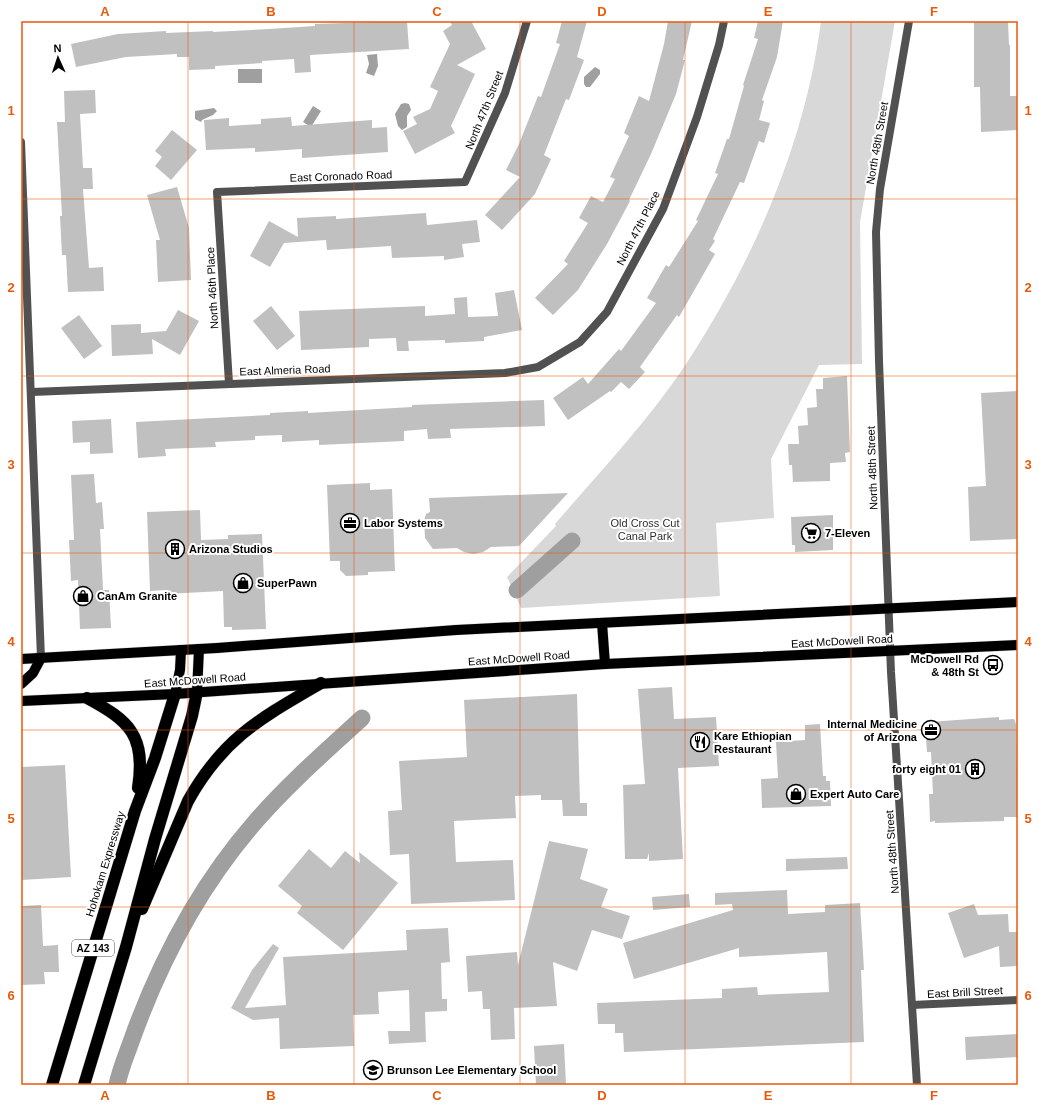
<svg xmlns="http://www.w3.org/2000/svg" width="1039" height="1106" viewBox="0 0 1039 1106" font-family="Helvetica,sans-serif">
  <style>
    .green { fill: #d8d8d8 }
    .water { fill: #9f9f9f }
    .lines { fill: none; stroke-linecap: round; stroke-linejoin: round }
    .canal { stroke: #9f9f9f; stroke-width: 17 }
    .building { fill: #c0c0c0 }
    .primary-casing { stroke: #dbdbdb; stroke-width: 11 }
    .motorway-casing { stroke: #dbdbdb; stroke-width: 13 }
    .minor { stroke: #515151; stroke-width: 8 }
    .tertiary { stroke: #515151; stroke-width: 8 }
    .primary { stroke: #000; stroke-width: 10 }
    .motorway { stroke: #000; stroke-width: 12 }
    .grid { fill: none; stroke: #e8590c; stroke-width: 1; stroke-opacity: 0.55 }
    .labels { text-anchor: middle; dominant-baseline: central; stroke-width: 4; stroke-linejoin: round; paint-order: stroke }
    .shield { fill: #fff; stroke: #4c4c4c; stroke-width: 1 }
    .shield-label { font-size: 10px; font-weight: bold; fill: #000 }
    .street-label { font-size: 11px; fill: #000; stroke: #fff }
    .poi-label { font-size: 11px; font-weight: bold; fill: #000; stroke: #fff; text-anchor: start }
    .park-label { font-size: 11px; fill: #2f2f2f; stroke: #fff }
    .neatline { fill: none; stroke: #e8590c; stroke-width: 1.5 }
    .grid-label { font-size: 13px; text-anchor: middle; font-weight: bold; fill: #e8590c }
  </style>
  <rect width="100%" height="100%" fill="#fff"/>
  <path class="green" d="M821,21H895L860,222L862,364L819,365L771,459L774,518L716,523L720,596L521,608L507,577L556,526L555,524C599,473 647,422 684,367C752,264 805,145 821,21Z"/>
  <g class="water">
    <polygon points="377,54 378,66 374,76 366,73 369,64 367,55"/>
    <polygon points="595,67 600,70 600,74 590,87 586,87 584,84 584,77"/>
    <rect x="238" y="69" width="24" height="14"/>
    <polygon points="405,103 409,104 411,110 407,116 407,127 402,130 398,126 395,114 401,104"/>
    <polygon points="313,106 321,111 311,127 303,122"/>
    <polygon points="214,108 217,111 213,115 202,120 201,122 195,119 195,111"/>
  </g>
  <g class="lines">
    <g class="canal">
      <polyline points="517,590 572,541"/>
      <path d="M117,1085C120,1070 126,1056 131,1042C159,963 200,885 256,821C288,784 326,751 362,718"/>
    </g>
  </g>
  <g class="building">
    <polygon points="407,21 409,49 310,55 311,72 295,73 294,59 262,61 262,63 215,66 215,69 189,70 189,57 177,57 177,54 126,57 76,67 71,44 118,34 166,31 166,33 213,31 213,32 269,29 315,26 315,24"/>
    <polygon points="450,21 471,21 486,49 457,65 475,74 451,126 455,133 415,154 403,131 417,124 413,117 430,109 438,91 430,87 450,44 443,31 452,25"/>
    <polygon points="562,21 587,21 577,57 584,60 569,100 566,99 544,155 551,159 535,194 502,230 485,215 520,177 506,170 519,144 538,96 541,97 560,44 556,43"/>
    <polygon points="668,21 692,21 683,60 685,60 676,94 651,154 629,200 630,201 607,244 578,290 553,315 535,298 568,264 564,261 588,223 579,218 591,196 603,202 615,179 610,177 629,136 624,133 639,96 649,101 664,44"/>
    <polygon points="758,21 783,21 777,57 762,100 764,101 759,120 770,123 764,143 759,141 744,183 740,182 713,239 715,241 709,250 715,254 679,317 677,315 640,367 645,372 629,389 621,382 611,392 610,391 568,420 553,398 583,377 588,384 619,349 621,351 656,303 647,298 666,265 669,267 698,221 696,220 718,174 715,173 727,139 729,139 744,86 743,85 758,39 754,38"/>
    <polygon points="974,21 1008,21 1009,45 1010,45 1010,96 1018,96 1018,130 981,132 980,87 974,87"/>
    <polygon points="95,90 96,113 80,114 83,168 92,168 93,189 83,189 89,268 103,267 104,291 68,292 66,255 62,255 60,216 62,216 57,122 65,122 64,91"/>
    <polygon points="291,117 292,126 372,120 372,128 387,127 388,152 302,158 302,149 255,152 255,148 206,150 204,120 229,118 229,126 261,124 261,119"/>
    <polygon points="172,130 197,150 171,180 155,166 162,157 155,151"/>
    <polygon points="177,187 189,228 191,280 158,282 156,240 160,240 147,195"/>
    <polygon points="426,213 427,225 477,220 480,242 462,244 464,257 444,260 444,256 392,258 391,246 327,250 326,240 284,243 270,267 250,256 269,221 298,237 297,218 336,216 336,219"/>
    <polygon points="514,290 522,330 484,337 484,341 445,343 445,340 408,341 409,351 397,351 396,338 369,339 369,347 301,350 299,311 425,306 425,316 455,314 454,298 467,297 468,317 498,316 495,293"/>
    <polygon points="271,306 295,336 277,350 253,321"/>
    <polygon points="178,310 199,321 180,355 152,339 153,354 112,356 111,325 141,324 141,333 166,331"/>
    <polygon points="79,315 102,346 84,359 61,328"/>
    <polygon points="847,376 850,452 845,453 846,462 830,463 830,481 793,482 792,465 789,465 788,444 799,444 798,426 808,425 807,408 817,407 816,389 823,389 823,378"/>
    <polygon points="1018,391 1018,539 970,541 968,487 986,486 981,393"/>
    <polygon points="544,400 545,426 450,429 451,438 428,439 427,429 404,431 404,441 319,445 319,440 282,442 282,435 255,436 255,440 215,442 216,447 165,449 166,456 138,458 136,422 270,415 270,413 308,411 308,413 412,407 412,405"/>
    <polygon points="111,419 113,453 90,454 90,442 73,443 72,421"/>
    <polygon points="94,474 96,503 102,502 104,529 100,529 103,590 109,590 111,628 80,629 78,580 71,581 69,540 74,540 71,475"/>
    <polygon points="370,483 370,490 392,489 395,571 368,572 368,575 346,576 340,570 340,561 330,561 327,485"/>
    <polygon points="568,493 519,546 491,547 483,552 473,554 464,552 457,548 433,549 425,538 424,521 426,514 430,512 429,498"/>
    <polygon points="200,510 201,540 228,539 228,535 262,534 266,629 232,630 232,627 224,627 223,591 166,594 166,590 150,591 147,512"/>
    <polygon points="833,515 833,550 795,552 795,545 792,545 791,517"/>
    <polygon points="672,687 674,719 716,717 719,766 678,768 683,859 649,861 649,853 647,859 625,859 623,785 645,784 638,689"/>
    <polygon points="577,694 580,803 587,803 587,816 563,816 562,800 541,800 541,795 515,796 516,818 454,821 456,862 513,860 515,900 411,904 409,854 390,855 388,811 402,810 399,761 467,757 464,700"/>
    <polygon points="999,717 999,720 1014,719 1016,724 1018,817 1004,817 1004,821 935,823 935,821 930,822 929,794 933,794 931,752 927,752 925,724 929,724 929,722"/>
    <polygon points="820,724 823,776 826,776 826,781 830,781 831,806 762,808 761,779 778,778 776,742 805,740 805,725"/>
    <polygon points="65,765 71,877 21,880 21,767"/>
    <polygon points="549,841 588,849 580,879 608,889 601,907 630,916 622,939 592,930 577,971 553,962 557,1006 514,1008 515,1039 491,1040 490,1009 483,1009 482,991 468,992 466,956 517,952 518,965"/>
    <polygon points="309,849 331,868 345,851 360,863 359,852 398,883 343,950 297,913 302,906 278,886"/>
    <polygon points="847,857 848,869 786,871 786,859"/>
    <polygon points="787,890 788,914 825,912 825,905 860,903 864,970 861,970 864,1042 624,1052 623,1033 615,1033 615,1024 598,1024 597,1003 722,998 722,989 757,987 758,995 829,992 827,952 739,957 739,948 634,979 623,943 733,910 732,904 715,905 715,893"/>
    <polygon points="689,894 690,907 653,910 652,897"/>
    <polygon points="974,904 978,915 1008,914 1009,932 1018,932 1018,966 1000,967 999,946 964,958 948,913"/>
    <polygon points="41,905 43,946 58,945 59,972 44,972 45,984 21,985 21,906"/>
    <polygon points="448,928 450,962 441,963 442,999 447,999 447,1011 425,1012 426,1042 389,1044 388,1031 410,1031 409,990 378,992 379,1014 353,1015 354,1046 280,1049 279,1018 253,1020 231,1008 252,970 273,944 279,948 245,1008 286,1005 283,957 407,950 406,930"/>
    <polygon points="1018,1034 1018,1057 966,1060 965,1037"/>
    <polygon points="564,1044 566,1085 536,1085 534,1046"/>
  </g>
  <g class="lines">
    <g class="primary-casing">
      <g id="primary">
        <polyline points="602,623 605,664"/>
        <polyline points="21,659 217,648 456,630 1018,602"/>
        <polyline points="21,684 33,673 41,658"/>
        <polyline points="197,692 199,649"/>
        <polyline points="175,694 180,670 181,650"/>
        <polyline points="21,701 175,694 605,664 1018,645"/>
      </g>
    </g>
    <g class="motorway-casing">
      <g id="motorway">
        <path d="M87,698C130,721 146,736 138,788"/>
        <path d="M142,909L188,801C223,738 261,718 321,683"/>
        <polyline points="52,1085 135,811 155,758 175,694"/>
        <polyline points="84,1085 126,947 155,839 192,716 197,692"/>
      </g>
    </g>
    <g class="minor">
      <polyline points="229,383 217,192 465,182 505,93 527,21"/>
      <polyline points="32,392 505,373 538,367 580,342 607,312 663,209 697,117 719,45 724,21"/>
      <polyline points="912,1005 1018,1000"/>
    </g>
    <g class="tertiary">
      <polyline points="909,21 880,189 876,232 879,361 891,672 917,1085"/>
      <polyline points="21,142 41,658"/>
    </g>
    <use href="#primary" class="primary"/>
    <use href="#motorway" class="motorway"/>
  </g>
  <path class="grid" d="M188,21V1085M354,21V1085M520,21V1085M685,21V1085M851,21V1085M21,199H1018M21,376H1018M21,553H1018M21,730H1018M21,907H1018"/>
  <defs>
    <g id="office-ring" transform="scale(1)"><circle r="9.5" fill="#fff" stroke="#000" stroke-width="1.5"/><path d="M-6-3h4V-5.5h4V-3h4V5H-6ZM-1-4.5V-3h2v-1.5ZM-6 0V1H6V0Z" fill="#000"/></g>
    <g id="supermarket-ring" transform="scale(1)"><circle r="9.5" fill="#fff" stroke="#000" stroke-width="1.5"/><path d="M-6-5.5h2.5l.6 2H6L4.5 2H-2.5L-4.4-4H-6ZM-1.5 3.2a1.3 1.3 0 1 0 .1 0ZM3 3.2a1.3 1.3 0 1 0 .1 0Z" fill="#000"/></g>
    <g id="building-ring" transform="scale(1)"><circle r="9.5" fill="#fff" stroke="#000" stroke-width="1.5"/><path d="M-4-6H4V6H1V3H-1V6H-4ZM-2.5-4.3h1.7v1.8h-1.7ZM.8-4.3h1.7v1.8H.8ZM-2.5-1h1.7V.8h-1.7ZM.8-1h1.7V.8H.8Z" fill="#000"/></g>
    <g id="shop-ring" transform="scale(1)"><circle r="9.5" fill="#fff" stroke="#000" stroke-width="1.5"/><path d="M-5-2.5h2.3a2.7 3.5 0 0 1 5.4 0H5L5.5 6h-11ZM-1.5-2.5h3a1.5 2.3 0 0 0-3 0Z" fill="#000"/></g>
    <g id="bus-ring" transform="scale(1)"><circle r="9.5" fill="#fff" stroke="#000" stroke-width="1.5"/><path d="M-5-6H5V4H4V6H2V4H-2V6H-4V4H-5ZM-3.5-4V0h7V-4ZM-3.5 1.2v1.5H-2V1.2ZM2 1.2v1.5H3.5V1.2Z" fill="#000"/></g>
    <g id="restaurant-ring" transform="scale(1)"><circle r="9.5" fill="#fff" stroke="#000" stroke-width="1.5"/><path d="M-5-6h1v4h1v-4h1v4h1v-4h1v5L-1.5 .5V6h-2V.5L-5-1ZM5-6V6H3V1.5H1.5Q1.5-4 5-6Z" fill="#000"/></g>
    <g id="school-ring" transform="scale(1)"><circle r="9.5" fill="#fff" stroke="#000" stroke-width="1.5"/><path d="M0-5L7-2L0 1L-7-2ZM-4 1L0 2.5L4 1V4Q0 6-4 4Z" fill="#000"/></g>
  </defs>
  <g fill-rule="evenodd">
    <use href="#office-ring" x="350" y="523"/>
    <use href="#supermarket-ring" x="811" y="533"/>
    <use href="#building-ring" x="175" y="549"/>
    <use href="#shop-ring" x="243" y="583"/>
    <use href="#shop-ring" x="83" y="596"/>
    <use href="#bus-ring" x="993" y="665"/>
    <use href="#office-ring" x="931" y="730"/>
    <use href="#restaurant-ring" x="700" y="742"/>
    <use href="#building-ring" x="975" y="769"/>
    <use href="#shop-ring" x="796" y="794"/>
    <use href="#school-ring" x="373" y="1070"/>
  </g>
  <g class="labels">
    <rect class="shield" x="72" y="940" width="42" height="16" rx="3"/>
    <g class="shield-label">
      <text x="93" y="948">AZ 143</text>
    </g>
    <g class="street-label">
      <text transform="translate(484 110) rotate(-68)">North 47th Street</text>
      <text transform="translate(877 143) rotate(-80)">North 48th Street</text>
      <text transform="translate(341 176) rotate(-2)">East Coronado Road</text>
      <text transform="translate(638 228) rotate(-63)">North 47th Place</text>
      <text transform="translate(212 288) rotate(-93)">North 46th Place</text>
      <text transform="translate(285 370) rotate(-2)">East Almeria Road</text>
      <text transform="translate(872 468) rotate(-92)">North 48th Street</text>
      <text transform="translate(842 641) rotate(-3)">East McDowell Road</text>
      <text transform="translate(519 658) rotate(-4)">East McDowell Road</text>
      <text transform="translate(195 680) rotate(-4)">East McDowell Road</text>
      <text transform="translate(892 852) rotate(-94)">North 48th Street</text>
      <text transform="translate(105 864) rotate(-73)">Hohokam Expressway</text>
      <text transform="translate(965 992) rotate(-3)">East Brill Street</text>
    </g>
    <g class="poi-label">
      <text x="364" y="523">Labor Systems</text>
      <text x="825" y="533">7-Eleven</text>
      <text x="189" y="549">Arizona Studios</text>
      <text x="257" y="583">SuperPawn</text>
      <text x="97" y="596">CanAm Granite</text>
      <text x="979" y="659" text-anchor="end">McDowell Rd<tspan x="979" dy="13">&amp; 48th St</tspan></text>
      <text x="917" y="724" text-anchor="end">Internal Medicine<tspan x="917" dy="13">of Arizona</tspan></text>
      <text x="714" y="736">Kare Ethiopian<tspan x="714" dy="13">Restaurant</tspan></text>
      <text x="961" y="769" text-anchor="end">forty eight 01</text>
      <text x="810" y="794">Expert Auto Care</text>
      <text x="387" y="1070">Brunson Lee Elementary School</text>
    </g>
    <g class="park-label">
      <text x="645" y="523">Old Cross Cut<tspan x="645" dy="13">Canal Park</tspan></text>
    </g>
  </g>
  <rect width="1039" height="1106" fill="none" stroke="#ffffff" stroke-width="44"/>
  <g transform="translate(58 58) rotate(357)" stroke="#ffffff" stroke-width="3" paint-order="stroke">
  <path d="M0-3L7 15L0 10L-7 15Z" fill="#000000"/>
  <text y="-6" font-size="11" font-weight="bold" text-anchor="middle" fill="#000000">N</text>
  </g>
  <rect x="22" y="22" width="995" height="1062" class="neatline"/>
  <g class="grid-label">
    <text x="105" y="16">A</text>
    <text x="271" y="16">B</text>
    <text x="437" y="16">C</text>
    <text x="602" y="16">D</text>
    <text x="768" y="16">E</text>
    <text x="934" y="16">F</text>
    <text x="11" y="115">1</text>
    <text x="1028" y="115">1</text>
    <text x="11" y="292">2</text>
    <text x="1028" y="292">2</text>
    <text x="11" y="469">3</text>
    <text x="1028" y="469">3</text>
    <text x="11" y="646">4</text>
    <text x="1028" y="646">4</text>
    <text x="11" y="823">5</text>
    <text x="1028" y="823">5</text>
    <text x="11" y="1000">6</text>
    <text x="1028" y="1000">6</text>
    <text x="105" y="1100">A</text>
    <text x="271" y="1100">B</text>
    <text x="437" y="1100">C</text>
    <text x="602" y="1100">D</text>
    <text x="768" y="1100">E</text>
    <text x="934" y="1100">F</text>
  </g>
</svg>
